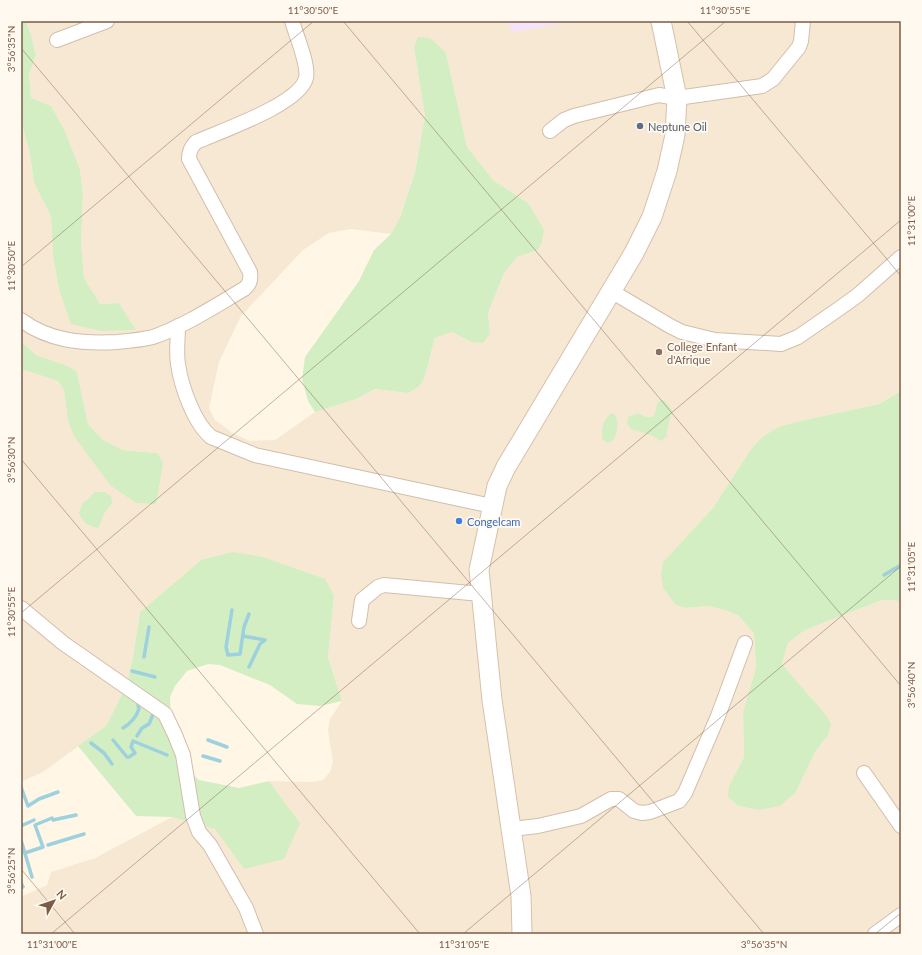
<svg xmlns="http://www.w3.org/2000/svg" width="922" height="955" viewBox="0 0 922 955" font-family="Lato,sans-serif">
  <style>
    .residential { fill: #f7e8d4; fill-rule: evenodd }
    .education { fill: #f3e3fb }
    .green { fill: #d3eec2 }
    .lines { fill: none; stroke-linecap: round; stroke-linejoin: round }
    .stream { stroke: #9dd1de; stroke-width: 3.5 }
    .street-casing { stroke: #d2beaa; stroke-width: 16 }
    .secondary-casing { stroke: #d8c0a9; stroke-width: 21 }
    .street { stroke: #fff; stroke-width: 14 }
    .secondary { stroke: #fff; stroke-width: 19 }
    .ticks { fill: none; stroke: #7b5c47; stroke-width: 1; stroke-opacity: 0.45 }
    .service-dot { fill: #5c6f8a; stroke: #fff9ef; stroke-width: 1.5 }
    .education-dot { fill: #8d6e63; stroke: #fff9ef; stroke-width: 1.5 }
    .shop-dot { fill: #3f7fe0; stroke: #fff9ef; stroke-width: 1.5 }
    .labels { text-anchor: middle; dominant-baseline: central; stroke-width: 3.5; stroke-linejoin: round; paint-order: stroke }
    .service-label { font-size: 11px; fill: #4e5e75; stroke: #fff9ef; text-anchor: start }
    .education-label { font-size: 11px; fill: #785e54; stroke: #fff9ef; text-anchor: start }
    .shop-label { font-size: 11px; fill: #366cbe; stroke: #fff9ef; text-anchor: start }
    .neatline { fill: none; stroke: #7b5c47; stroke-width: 1.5 }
    .ticks-label { font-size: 10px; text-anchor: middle; fill: #7b5c47 }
  </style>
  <rect width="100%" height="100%" fill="#fff6e6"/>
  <path class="residential" d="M26,21H901V391L879,404L814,418L773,430L764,436L755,444L749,452L713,508L663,562L686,608L708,606L728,611L739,616L754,634L756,668L743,712L744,757L729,786L796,792L815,752L828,735L826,715L782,664L788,643L805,630L882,600L901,601V934H21V897L47,885L51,872L95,858L172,817L216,829L244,869L300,823L269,781L313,782L323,780L330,772L333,762L328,730L330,719L342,701L328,656L334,596L201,560L140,612L133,657L127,685L106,726L43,772L21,782V369L58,381L64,390L68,421L110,485L157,453L123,450L103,440L88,424L77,372L68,366L36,355L21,341V120L30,154L34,183L51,216L53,256L59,289L136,330L119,303L100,304L84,278L81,243L83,196L80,169L65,131L51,106L31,98L29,74L36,55L31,35ZM414,48L446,53L467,147L494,181L528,203L538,250L517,257L504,273L488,313L490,334L471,342L452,332L435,338L424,379L408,393L375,389L356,399L315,412L275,440L250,441L234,434L215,420L209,408L219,362L241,316L303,250L329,233L351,229L391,234L401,215L415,172L425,116Z"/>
  <polygon class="education" points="508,21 577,21 512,32"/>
  <g class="green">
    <polygon points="21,21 26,21 31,35 36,55 29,74 31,98 51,106 65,131 80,169 83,196 81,243 84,278 100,304 119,303 136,330 101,331 71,324 59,289 53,256 51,216 34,183 30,154 21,120"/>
    <polygon points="418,37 430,38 446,53 467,147 494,181 528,203 544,230 542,241 538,250 517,257 504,273 488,313 490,334 483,343 471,342 452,332 435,338 424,379 418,387 408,393 375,389 356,399 315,412 308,401 302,379 305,357 359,281 374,250 391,234 401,215 415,172 425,116 414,48"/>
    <polygon points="21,341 36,355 68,366 77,372 88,424 103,440 123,450 157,453 163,463 156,504 136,503 110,485 74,436 68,421 64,390 58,381 21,369"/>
    <polygon points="901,391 901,601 882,600 805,630 788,643 782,664 826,715 831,724 828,735 815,752 796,792 780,806 758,810 737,805 728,797 729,786 744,757 743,712 756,668 754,634 739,616 728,611 708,606 686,608 676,605 663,588 661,575 663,562 713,508 749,452 755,444 764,436 773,430 782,426 814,418 879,404"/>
    <path d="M661,400H664L672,410C671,420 666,427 667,436L661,441L651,435L631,429L627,423L628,417L638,413L646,417H653C658,411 654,404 661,400Z"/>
    <path d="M613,413C624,422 613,454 602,438C602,426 602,423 610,414Z"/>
    <path d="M95,492H104L111,496L112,503L103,515L102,520L98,528C88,526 82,522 79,513L82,504L89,498Z"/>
    <polygon points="233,552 263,557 325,579 334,596 328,657 342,701 320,706 297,704 270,685 220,665 208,664 187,671 175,686 170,697 171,738 184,766 199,780 239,788 269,781 300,823 284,859 244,869 215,829 172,817 136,816 78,746 106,726 127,685 133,657 140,612 201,560"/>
  </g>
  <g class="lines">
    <g class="stream">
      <polyline points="884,575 901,565"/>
      <polyline points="232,610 226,647 228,655 240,654 244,627 249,614"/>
      <polyline points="243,636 265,640 260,644 249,667"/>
      <polyline points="144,657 149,627"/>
      <polyline points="132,671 155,677"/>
      <path d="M123,728C130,724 136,717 139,709L138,705L140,701"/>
      <polyline points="137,736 142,728 149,724 154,712"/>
      <polyline points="113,740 127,757"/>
      <polyline points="208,740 227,747"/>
      <polyline points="91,743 104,753 112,764"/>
      <polyline points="203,756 220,761"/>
      <polyline points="129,757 135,753 131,747 133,741 167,755"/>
      <polyline points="21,787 28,806 39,799 58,792"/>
      <polyline points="53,820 76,815"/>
      <polyline points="21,826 34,820"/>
      <polyline points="21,840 32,877"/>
      <polyline points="48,845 84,834"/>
      <polyline points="25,853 43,847 35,825 52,818"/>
      <polyline points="21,883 23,887"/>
    </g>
    <g class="street-casing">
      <g id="street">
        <polyline points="57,40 107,21"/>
        <polyline points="550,131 564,120 574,116 659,95 677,98 762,86 773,79 799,47 801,41 803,21"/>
        <polyline points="611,291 670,326 682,332 715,340 781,344 798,337 840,308 858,295 901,257"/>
        <path d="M21,320C49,341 83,344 117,342C129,341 141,340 153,337C185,326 215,306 244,289C250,284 251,280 250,272L189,159C189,151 191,147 196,142C221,131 300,104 306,78C309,65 296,35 292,21"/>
        <path d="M178,326C178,339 176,352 178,364C181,386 194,423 211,437L255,455L492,506"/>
        <polyline points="21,608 63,643 165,714 175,735 183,755 193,816 199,832 210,845 246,908 256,934"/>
        <polyline points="359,621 362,600 378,587 384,585 481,594"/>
        <polyline points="864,773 901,826"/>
        <polyline points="512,829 538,826 581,816 611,799 619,799 634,811 642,813 650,812 679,801 685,793 718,716 745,643"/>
        <polyline points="875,934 901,915"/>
      </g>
    </g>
    <g class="secondary-casing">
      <polyline id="secondary" points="522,934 521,896 492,700 479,570 497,486 506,467 634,253 652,217 667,171 675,135 677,98 661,21"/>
    </g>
    <use href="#street" class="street"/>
    <use href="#secondary" class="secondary"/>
  </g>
  <path class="ticks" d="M343,21L901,686M687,21L901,276M21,48L764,934M21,267L314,21M21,459L420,934M21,613L726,21M21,869L75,934M51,934L901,220M463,934L901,566M875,934L901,913"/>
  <circle class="service-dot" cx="640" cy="126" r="4"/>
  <circle class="education-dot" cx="659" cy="352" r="4"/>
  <circle class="shop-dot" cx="459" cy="521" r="4"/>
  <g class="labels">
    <g class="service-label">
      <text x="648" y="126">Neptune Oil</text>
    </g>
    <g class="education-label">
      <text x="667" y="346">College Enfant<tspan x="667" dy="13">d'Afrique</tspan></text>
    </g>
    <g class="shop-label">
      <text x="467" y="521">Congelcam</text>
    </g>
  </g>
  <rect width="922" height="955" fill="none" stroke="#fff9ef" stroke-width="44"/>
  <g transform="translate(54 901) rotate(50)" stroke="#fff9ef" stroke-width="3" paint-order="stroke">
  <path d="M0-3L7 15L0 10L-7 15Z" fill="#7b5c47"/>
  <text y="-6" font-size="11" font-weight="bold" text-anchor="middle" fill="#7b5c47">N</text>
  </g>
  <rect x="22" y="22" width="878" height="911" class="neatline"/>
  <g class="ticks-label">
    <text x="313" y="14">11°30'50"E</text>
    <text x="725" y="14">11°30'55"E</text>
    <text transform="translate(11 49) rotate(-90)" y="4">3°56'35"N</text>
    <text transform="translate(911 221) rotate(-90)" y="4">11°31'00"E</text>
    <text transform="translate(11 266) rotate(-90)" y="4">11°30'50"E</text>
    <text transform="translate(11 460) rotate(-90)" y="4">3°56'30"N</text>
    <text transform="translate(911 567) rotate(-90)" y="4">11°31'05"E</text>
    <text transform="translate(11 612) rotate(-90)" y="4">11°30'55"E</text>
    <text transform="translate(911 685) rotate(-90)" y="4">3°56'40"N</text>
    <text transform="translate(11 871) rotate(-90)" y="4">3°56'25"N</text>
    <text x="52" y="948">11°31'00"E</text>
    <text x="464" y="948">11°31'05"E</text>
    <text x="764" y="948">3°56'35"N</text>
  </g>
</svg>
